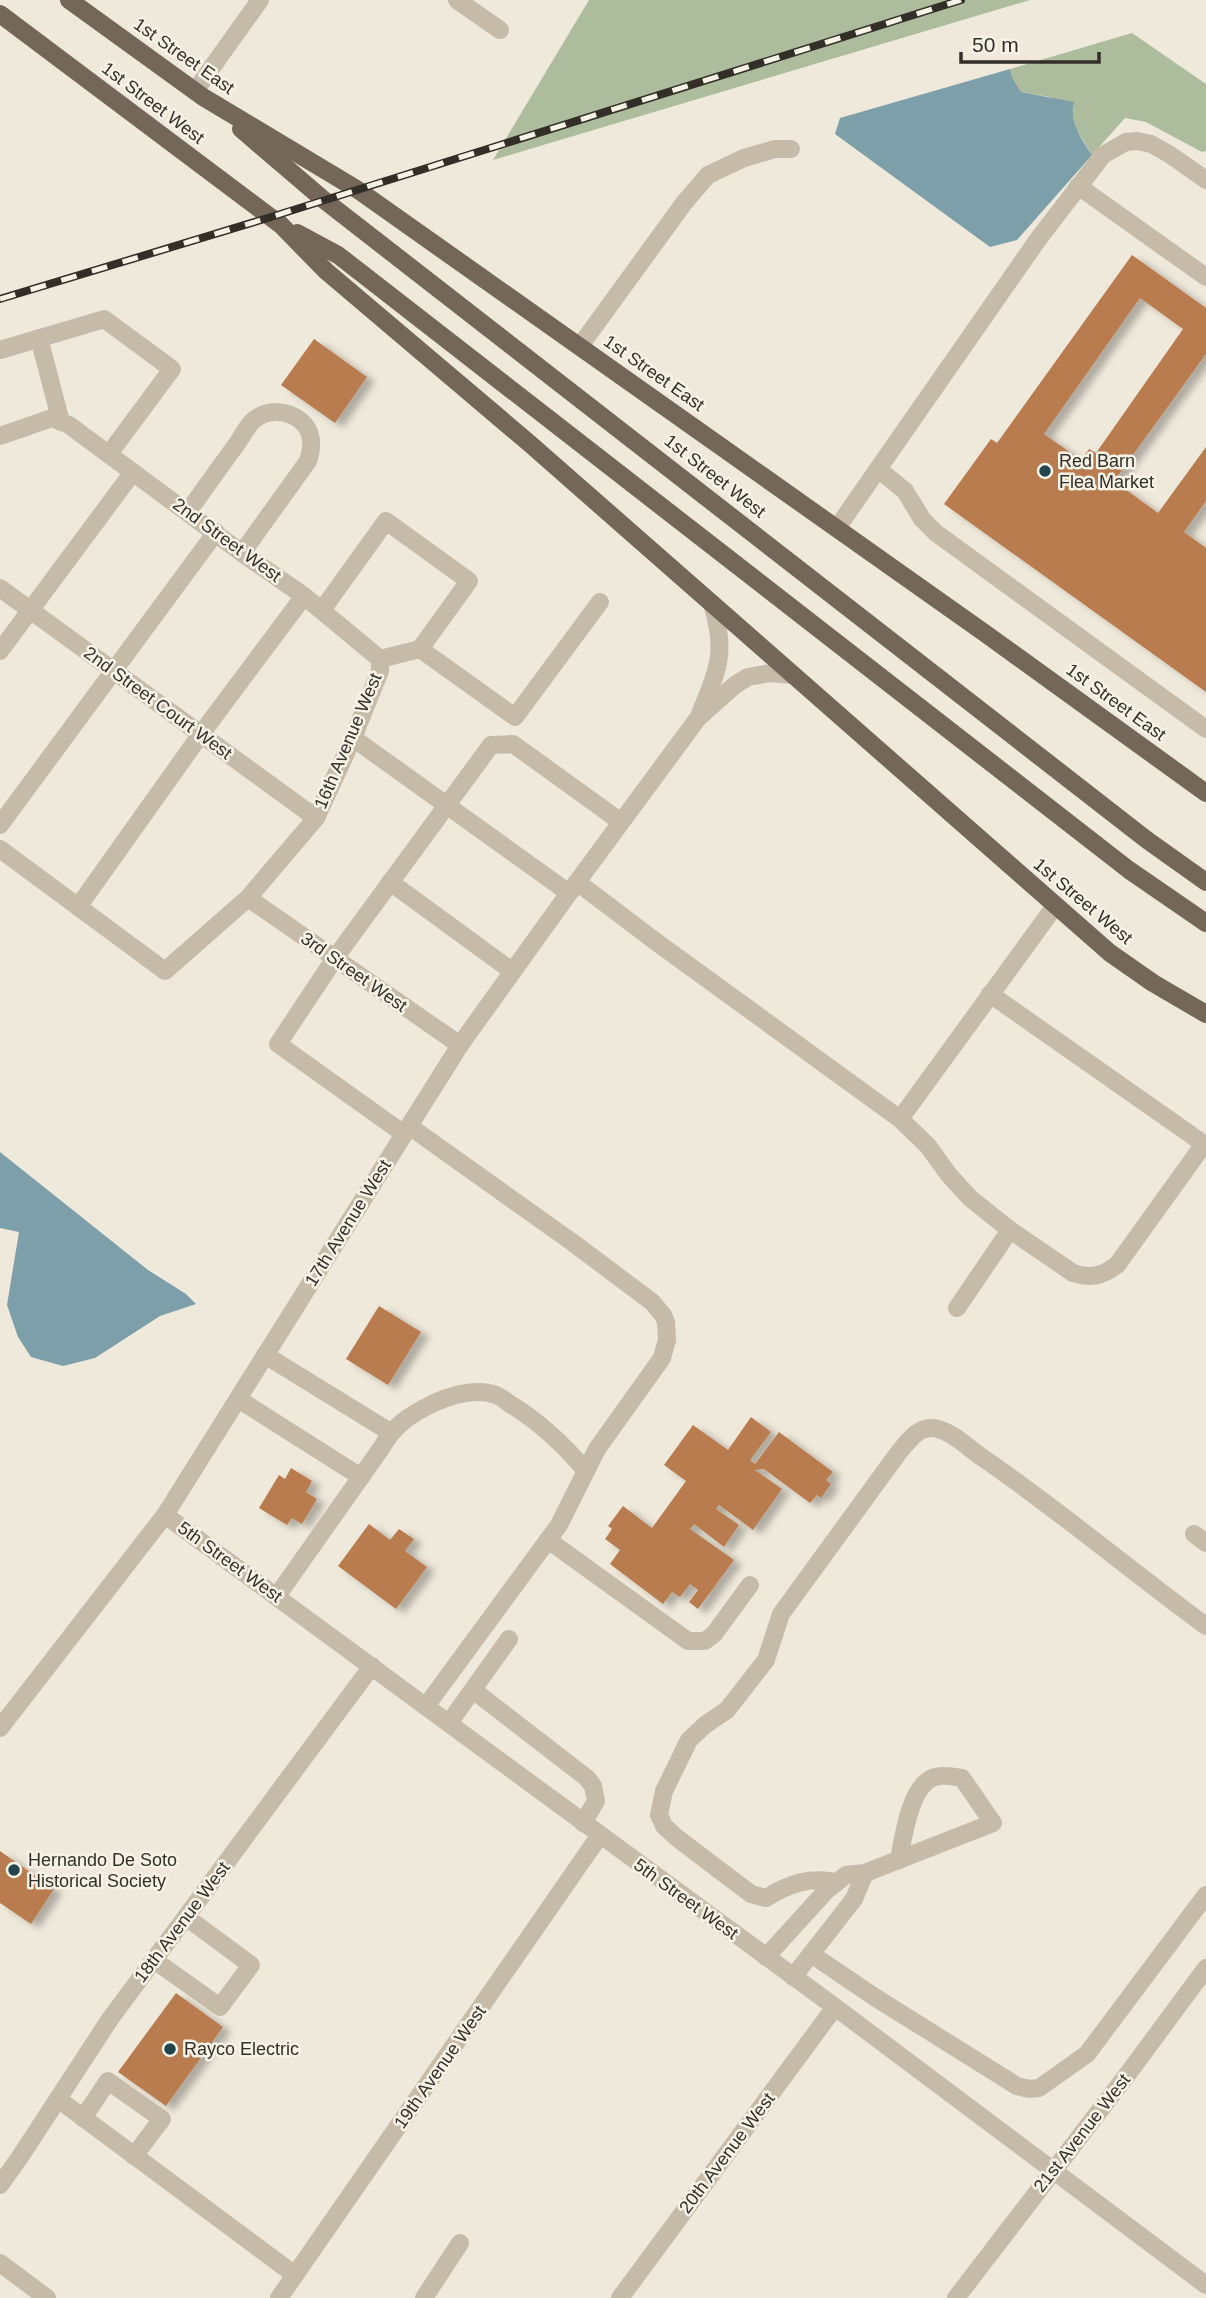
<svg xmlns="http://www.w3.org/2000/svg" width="1206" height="2298" viewBox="0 0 1206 2298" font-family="Helvetica,sans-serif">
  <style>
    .green { fill: #acbc9d }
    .water { fill: #7d9fa9 }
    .building { fill: #b97c4f; fill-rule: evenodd; filter: url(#shadow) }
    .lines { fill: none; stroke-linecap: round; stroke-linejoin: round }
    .minor { stroke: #c6bba9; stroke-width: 18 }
    .major { stroke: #74675a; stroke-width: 18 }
    .rail-casing { stroke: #332e28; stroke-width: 8 }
    .rail { stroke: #f7f3e7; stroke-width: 5; stroke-dasharray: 16; stroke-linecap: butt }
    .poi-dot { fill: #224550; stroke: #f7f3e7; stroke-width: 2.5 }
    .labels { text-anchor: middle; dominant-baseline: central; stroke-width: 5; stroke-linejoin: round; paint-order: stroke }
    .street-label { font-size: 18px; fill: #332e28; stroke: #f7f3e7 }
    .poi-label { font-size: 18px; fill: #332e28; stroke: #f7f3e7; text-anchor: start }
  </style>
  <defs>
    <filter id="shadow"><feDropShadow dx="8" dy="4.5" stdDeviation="3.5" flood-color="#0004"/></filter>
  </defs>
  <rect width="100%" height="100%" fill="#efe9db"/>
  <g class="green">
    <polygon points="589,0 1030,0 493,160"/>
    <polygon points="1132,33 1206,84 1206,151 1202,152 1146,122 1125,118 1092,155 1076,128 1071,111 1050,97 1021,92 1012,77 1010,69"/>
  </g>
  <g class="water">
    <path d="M1010,69L1012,77L1021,92L1074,102C1068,121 1082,139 1092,155L1017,240L990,247L835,134L840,118Z"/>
    <polygon points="0,1152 148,1270 186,1294 196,1304 160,1316 95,1358 63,1366 31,1357 18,1337 7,1305 19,1232 0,1228"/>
  </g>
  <g class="building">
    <path d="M1132,255L1206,308V354L1114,481L1158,513L1206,447V501L1184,532L1206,548V692L944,504L991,439L997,443ZM1140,298L1183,329L1096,453L1089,449L1081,460L1044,434Z"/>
    <polygon points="314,339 367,377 335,423 281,385"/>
    <polygon points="379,1306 421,1332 388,1385 346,1359"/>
    <polygon points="751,1417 771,1432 750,1460 755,1464 779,1432 833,1472 826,1480 831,1484 821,1498 817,1495 810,1503 764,1469 755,1470 782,1489 753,1530 719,1505 716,1509 739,1525 724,1547 694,1524 690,1529 734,1560 698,1609 689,1602 698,1590 690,1584 680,1597 672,1592 663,1604 610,1564 620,1550 605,1539 612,1529 608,1526 623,1506 652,1528 686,1481 664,1465 693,1425 728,1450"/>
    <polygon points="291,1468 312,1481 306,1492 317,1499 302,1524 292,1518 287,1525 259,1508 279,1475 285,1479"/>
    <polygon points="369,1524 390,1540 399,1529 414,1539 405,1551 427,1567 396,1609 338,1566"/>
    <polygon points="0,1851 54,1889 31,1924 0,1903"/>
    <polygon points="176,1993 223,2027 166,2106 118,2072"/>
  </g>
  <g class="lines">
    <g class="minor">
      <polyline points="457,0 500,30"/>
      <polyline points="195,91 260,0"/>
      <polyline points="1078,186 1206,277"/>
      <polyline points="39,338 61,422"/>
      <polyline points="580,346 684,203 708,175 744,158 775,149 791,149"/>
      <polyline points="0,350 104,319 172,369 109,454"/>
      <polyline points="0,436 52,418 69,425 242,553 304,596 380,659"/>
      <polyline points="878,469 1039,238 1103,155 1126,142 1137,141 1151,144 1169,154 1206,180"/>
      <path d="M188,512C204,489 220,467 236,445C242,437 247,425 255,419C269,409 288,410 301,421C313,431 313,447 308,461L242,553"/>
      <polyline points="837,528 878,469 905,491 922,519 936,533 1206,729"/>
      <polyline points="0,588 316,818"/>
      <polyline points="322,610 386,521 469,581 420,649"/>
      <polyline points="0,651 133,472"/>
      <polyline points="380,659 420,649 515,717 600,602"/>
      <path d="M700,714C718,668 727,654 712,604"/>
      <polyline points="353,738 569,893"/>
      <polyline points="0,825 216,532"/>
      <polyline points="0,849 165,971 248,898 316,818 353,738 380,671 380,659"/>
      <polyline points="390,882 512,971"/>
      <path d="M577,882L659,944L900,1119L928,1146L949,1175L970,1198L1010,1230L1073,1273C1091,1279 1102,1276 1117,1265L1204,1144L990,994"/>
      <polyline points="248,898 460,1045"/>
      <polyline points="78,907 201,734 304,596"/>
      <polyline points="900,1119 1055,906"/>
      <polyline points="409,1126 572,1242 652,1302 663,1315 666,1322 667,1340 662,1358 597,1449 559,1525 426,1706"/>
      <polyline points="404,1134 278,1044 335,958 491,745 513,744 621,822"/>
      <polyline points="957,1308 1010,1230"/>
      <polyline points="265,1355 390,1432"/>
      <polyline points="238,1399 361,1477"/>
      <polyline points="165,1515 835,2007 1206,2285"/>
      <polyline points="1194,1534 1206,1543"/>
      <polyline points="548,1540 688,1641 705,1641 714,1634 750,1585"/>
      <path d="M277,1596L382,1447C394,1425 411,1414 434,1403C452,1395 476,1388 496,1395C501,1397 506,1401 510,1404C540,1422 563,1444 586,1471"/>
      <polyline points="473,1690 587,1778 593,1786 596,1801 583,1823"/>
      <polyline points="449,1723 509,1639"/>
      <polyline points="0,1728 165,1515 460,1045 569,893 698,718 735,685 748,677 770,673 792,675"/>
      <path d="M836,1882C809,1877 790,1883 766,1898L751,1894L677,1838L664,1826L659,1815L664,1791L689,1740L705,1725L727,1710L766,1660L781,1614L899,1452C908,1442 917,1427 933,1428C951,1430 968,1448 983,1458C1060,1511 1131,1571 1206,1626"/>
      <polyline points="811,1954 876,1998 1017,2086 1029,2089 1039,2088 1087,2054 1206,1895"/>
      <path d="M766,1957L826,1891L846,1875L865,1873L993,1823L962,1778C954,1777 943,1774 935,1777C910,1784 903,1838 899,1860"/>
      <polyline points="154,1960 220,2007 251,1965 186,1917"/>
      <polyline points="793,1977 854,1899 865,1873"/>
      <polyline points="58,2099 295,2275"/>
      <polyline points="83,2118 108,2081 162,2119 134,2156"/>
      <polyline points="0,2185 20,2157 110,2019 372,1666"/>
      <polyline points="0,2263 47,2298"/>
      <polyline points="279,2298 600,1835"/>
      <polyline points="424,2298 460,2243"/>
      <polyline points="620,2298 835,2007"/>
      <polyline points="956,2298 1127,2075 1206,1968"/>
    </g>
    <g class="major">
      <polyline points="69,0 203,97 358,190 986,634 1206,793"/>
      <polyline points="0,14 281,225 326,271 529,443 1110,953 1153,983 1206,1014"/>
      <polyline points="241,129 324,200 1147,840 1206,882"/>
      <polyline points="297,233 338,255 1129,870 1206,923"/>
    </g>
    <g class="rail-casing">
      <polyline id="rail" points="0,299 271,217 961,0"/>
    </g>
    <use href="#rail" class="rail"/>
  </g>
  <g class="poi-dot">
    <circle cx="1045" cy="471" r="7"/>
    <circle cx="14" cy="1870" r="7"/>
    <circle cx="170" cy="2049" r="7"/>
  </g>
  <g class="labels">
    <g class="street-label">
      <text transform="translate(184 56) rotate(35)">1st Street East</text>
      <text transform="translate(153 103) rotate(37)">1st Street West</text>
      <text transform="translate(654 373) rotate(35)">1st Street East</text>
      <text transform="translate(715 476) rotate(38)">1st Street West</text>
      <text transform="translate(227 540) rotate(36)">2nd Street West</text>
      <text transform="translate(1116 702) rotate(36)">1st Street East</text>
      <text transform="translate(158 703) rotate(36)">2nd Street Court West</text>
      <text transform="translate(348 741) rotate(-67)">16th Avenue West</text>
      <text transform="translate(1083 901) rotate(40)">1st Street West</text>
      <text transform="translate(354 972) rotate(35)">3rd Street West</text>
      <text transform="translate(348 1223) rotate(-58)">17th Avenue West</text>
      <text transform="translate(230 1562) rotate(36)">5th Street West</text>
      <text transform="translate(686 1899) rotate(36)">5th Street West</text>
      <text transform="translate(182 1922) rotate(-53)">18th Avenue West</text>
      <text transform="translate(440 2067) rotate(-55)">19th Avenue West</text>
      <text transform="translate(1082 2133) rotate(-52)">21st Avenue West</text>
      <text transform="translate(727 2153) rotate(-53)">20th Avenue West</text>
    </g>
    <g class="poi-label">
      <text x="1059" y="461">Red Barn<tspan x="1059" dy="21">Flea Market</tspan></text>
      <text x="28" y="1860">Hernando De Soto<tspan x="28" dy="21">Historical Society</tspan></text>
      <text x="184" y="2049">Rayco Electric</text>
    </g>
  </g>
  <path d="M961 52v10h138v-10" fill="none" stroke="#332e28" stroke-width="3.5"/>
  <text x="972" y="52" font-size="21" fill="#332e28" stroke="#f7f3e7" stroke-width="5" paint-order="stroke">50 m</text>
</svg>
